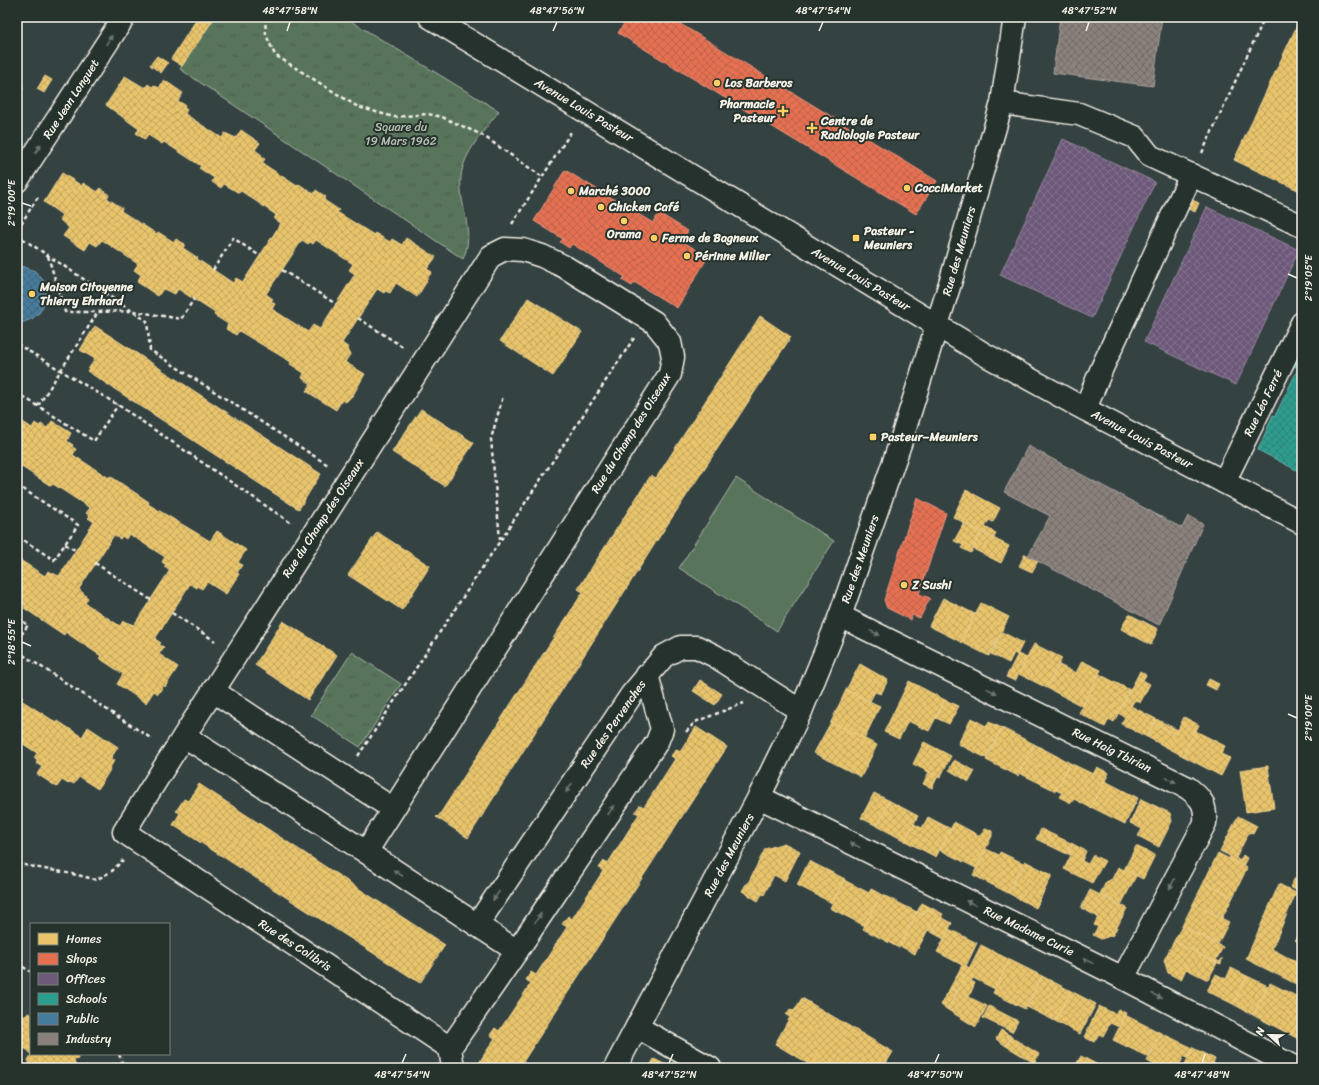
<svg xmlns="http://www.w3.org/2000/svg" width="1319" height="1085" viewBox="0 0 1319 1085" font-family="Sriracha,sans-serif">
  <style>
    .grass { fill: #58745c; stroke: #a6b2a2 }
    .park { fill: url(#park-tufts); stroke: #a6b2a2 }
    .homes { fill: url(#homes-cross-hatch); stroke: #ecd290; fill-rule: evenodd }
    .shops { fill: url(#shops-cross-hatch); stroke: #eb967e }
    .offices { fill: url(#offices-cross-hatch); stroke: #96879b }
    .schools { fill: url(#schools-cross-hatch); stroke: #67b6aa }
    .public { fill: url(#public-cross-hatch); stroke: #7a9eb4 }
    .industry { fill: url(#industry-cross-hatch); stroke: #aaa39c }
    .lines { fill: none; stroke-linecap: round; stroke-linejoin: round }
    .minor-casing { stroke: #f4f1e8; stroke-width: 25 }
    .path { stroke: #f4f1e8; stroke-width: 2.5; stroke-dasharray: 4 3; stroke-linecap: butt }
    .minor { stroke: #26332d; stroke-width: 22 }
    .oneway { fill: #6e766e }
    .ticks { fill: none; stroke: #f4f1e8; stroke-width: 1.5 }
    .poi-dot { fill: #ffd166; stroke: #26332d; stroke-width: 1.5 }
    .labels { text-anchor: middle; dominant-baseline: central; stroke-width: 4; stroke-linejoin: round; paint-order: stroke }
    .poi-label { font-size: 12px; font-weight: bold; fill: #f4f1e8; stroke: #26332d; text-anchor: start }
    .street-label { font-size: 12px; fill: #f4f1e8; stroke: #26332d }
    .park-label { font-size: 12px; fill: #b6bfb0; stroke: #26332d }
    .neatline { fill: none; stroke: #f4f1e8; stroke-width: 1.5 }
    .ticks-label { font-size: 10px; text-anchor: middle; fill: #f4f1e8 }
  </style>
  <defs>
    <pattern id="park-tufts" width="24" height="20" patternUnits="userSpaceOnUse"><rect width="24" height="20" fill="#58745c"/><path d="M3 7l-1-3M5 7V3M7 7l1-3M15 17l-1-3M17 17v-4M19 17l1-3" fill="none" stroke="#505c50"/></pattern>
    <pattern id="homes-cross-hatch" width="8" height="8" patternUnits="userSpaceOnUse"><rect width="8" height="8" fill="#e9c46a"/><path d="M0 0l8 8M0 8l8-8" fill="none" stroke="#c1a561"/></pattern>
    <pattern id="shops-cross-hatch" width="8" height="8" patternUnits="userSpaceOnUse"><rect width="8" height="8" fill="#e76f51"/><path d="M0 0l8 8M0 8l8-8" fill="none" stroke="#b8634e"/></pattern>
    <pattern id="offices-cross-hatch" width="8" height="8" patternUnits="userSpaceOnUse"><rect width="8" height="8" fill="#6d597a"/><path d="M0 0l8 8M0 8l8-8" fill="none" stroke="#82718d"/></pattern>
    <pattern id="schools-cross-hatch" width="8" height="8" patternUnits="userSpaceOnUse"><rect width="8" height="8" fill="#2a9d8f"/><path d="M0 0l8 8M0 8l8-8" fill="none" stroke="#357f75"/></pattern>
    <pattern id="public-cross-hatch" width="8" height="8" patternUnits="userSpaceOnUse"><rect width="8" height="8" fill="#457b9d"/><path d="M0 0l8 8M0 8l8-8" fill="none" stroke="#476476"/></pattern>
    <pattern id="industry-cross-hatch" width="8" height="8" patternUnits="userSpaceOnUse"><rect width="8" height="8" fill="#8a817c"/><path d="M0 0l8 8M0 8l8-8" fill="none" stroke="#706a66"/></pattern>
  </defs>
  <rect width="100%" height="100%" fill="#354242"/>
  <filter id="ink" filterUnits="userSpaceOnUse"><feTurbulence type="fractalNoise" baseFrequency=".025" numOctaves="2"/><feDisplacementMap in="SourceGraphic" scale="8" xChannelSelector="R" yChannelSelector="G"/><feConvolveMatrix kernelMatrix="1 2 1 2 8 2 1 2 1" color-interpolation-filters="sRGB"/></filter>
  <g filter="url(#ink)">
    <polygon class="grass" points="736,478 834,541 777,631 679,568"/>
    <g class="park">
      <path d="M215,17H344L499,111C485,130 463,153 461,177C458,205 476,231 463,259L180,69Z"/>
      <polygon points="352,652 401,684 360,747 311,715"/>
    </g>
    <g class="homes">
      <polygon points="198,17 215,17 182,66 171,59"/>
      <polygon points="520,17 533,17 529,23"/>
      <polygon points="1301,17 1302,17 1302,192 1234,160"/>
      <polygon points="17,54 23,89 17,90"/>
      <polygon points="157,56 168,63 161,73 150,65"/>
      <polygon points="45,76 52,80 44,93 37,89"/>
      <path d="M125,76L145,88L148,84L152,87L154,85L159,88L164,80L183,93L178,101L185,105L184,107L187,109L185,114L222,138L225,133L236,138L241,130L260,143L255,150L262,155L261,157L265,159L262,163L297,186L299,184L314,194L316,190L326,197L324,200L339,210L337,212L374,235L375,233L390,242L392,239L402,245L406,238L436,257L427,269L432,272L426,280L427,281L417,297L396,283L390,293L385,291L384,293L377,289L342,343L349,348L347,350L351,353L345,362L365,374L353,395L346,402L342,400L336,410L306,391L311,384L302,378L304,373L290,364L291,362L239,331L236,335L226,329L228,324L214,315L215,313L178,289L175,294L163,289L158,296L137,282L141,275L134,270L138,264L102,240L97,246L90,242L85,250L63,236L69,228L59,219L62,215L44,202L62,173L82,186L83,183L98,192L100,188L109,195L107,198L122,208L121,211L157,234L158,232L174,242L176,239L185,244L183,248L198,258L197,259L233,283L236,278L243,282L281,223L274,219L276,215L241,191L239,193L224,184L221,188L212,182L214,178L199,168L201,166L164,142L162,144L148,135L145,140L136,133L139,129L106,105ZM302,240L308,244L310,242L313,244L316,240L353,264L349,270L355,274L320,329L313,325L308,332L272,309L275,304L271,301L273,299L266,294Z"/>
      <polygon points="1190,199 1199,203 1195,212 1186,208"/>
      <polygon points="528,298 582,332 553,376 500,341"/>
      <polygon points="760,316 791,337 656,542 468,838 436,817 437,816 438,817 583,592 578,589 651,475 656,478"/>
      <polygon points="95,326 321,474 315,483 312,480 295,507 87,371 95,359 80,350"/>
      <polygon points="421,409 474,443 445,486 392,452"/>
      <path d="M17,418L32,428L35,423L39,426L41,424L47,428L52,421L71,433L67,441L73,445L72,447L76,449L73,455L109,478L110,476L149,502L148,504L210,541L217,531L246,550L238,562L242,565L237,573L239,574L226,594L207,582L202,589L198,586L197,588L190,584L155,639L161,643L159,645L164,647L159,654L178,667L165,687L164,685L158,694L154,691L146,703L117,684L123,674L99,658L101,656L65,632L64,635L24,608L25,606L17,600V558L45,576L48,571L59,576L94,522L88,518L90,516L86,513L90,508L53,484L51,486L17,464ZM129,534L165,557L162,562L166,565L164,567L170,570L134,625L123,621L120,626L85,603L88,598L79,589L114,535L120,539L122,536L126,539Z"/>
      <polygon points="312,480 315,483 299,509 295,507"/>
      <polygon points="966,490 1000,508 993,522 989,520 985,527 996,533 994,538 953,517"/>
      <polygon points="964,523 981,532 971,553 961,548 963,545 954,541"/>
      <polygon points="377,532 430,566 402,610 348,575"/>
      <polygon points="981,532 1009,546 1001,563 973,549"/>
      <polygon points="1025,554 1038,561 1032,572 1019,566"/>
      <polygon points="943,598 975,614 961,642 929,626"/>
      <polygon points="981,603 1009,617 989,656 961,642"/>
      <polygon points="1129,614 1158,629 1151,645 1121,629"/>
      <polygon points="283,621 337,655 308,700 255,665"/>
      <polygon points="1002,632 1023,643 1017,655 1014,653 1009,663 991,654"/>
      <polygon points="1034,644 1062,658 1047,688 1019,674"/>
      <polygon points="1018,654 1027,658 1015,681 1006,677"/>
      <polygon points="1082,661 1101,670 1082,706 1047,688 1059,665 1076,673"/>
      <polygon points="860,664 888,680 881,694 875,692 870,701 846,690"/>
      <polygon points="1140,671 1146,675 1143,680 1137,677"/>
      <polygon points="1099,674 1130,690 1114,722 1109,719 1105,727 1079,713"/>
      <polygon points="1137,677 1150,684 1140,703 1135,700 1131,706 1156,719 1147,737 1121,724 1125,717 1118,713"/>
      <polygon points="1209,679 1219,684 1216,690 1206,685"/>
      <polygon points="700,680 722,694 715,705 693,691"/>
      <polygon points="909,681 945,700 929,731 908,721 899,739 884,732"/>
      <polygon points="846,690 880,706 864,739 831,722"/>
      <polygon points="17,694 23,698 21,700 57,723 58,721 82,737 88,727 118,747 111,758 114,761 109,769 110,770 98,789 79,777 74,784 70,782 68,784 62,780 57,787 37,774 42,767 36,763 38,760 34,758 37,753 17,740"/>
      <polygon points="945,700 959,706 949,724 936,718"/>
      <polygon points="1184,717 1199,725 1183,756 1147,737 1154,723 1176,734"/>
      <polygon points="971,718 986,726 989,722 1002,728 986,758 958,744"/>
      <polygon points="1156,719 1178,730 1176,734 1154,723"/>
      <polygon points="831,722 877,745 861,777 814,753"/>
      <polygon points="696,727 727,747 519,1068 499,1068 482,1058 495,1038 490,1035 495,1028 499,1031 531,983 526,980 531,972 536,975 567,927 562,924 568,916 572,919 603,871 599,868 604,861 608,863 639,814 635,812 640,805 644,807 675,759 671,756 676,749 680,752"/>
      <polygon points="1002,728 1034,744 1018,776 986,760"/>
      <polygon points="1196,731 1225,746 1221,754 1230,758 1221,776 1183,756"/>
      <polygon points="924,742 951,756 940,778 913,764"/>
      <polygon points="1034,744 1070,763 1056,791 1019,773"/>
      <polygon points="954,760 975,771 969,782 949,770"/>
      <polygon points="1070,763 1093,774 1097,767 1109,773 1091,808 1074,799 1071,803 1059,797 1062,793 1056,790"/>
      <polygon points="1268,766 1274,808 1246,812 1240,770"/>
      <polygon points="929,772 938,776 932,788 923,784"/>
      <polygon points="1105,781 1138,798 1125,824 1091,807"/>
      <polygon points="199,784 445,945 420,983 173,825 180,813 176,811 184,799 188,801"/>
      <polygon points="874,793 890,801 877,826 861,818"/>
      <polygon points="1141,799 1170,813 1172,821 1159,847 1138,836 1142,829 1130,823"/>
      <polygon points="890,801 918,816 905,841 877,826"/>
      <polygon points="1238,816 1257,826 1253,834 1249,832 1236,858 1240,861 1243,855 1247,858 1243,866 1229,859 1230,856 1220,851"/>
      <polygon points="928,817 951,829 936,857 905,841 914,824 922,828"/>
      <polygon points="954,822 980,836 985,829 992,831 992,836 976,868 940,850"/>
      <polygon points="1041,829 1073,844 1067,854 1036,839"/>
      <polygon points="784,843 800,851 785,881 774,875 764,895 747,885 765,849"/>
      <polygon points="1073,844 1086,851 1082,861 1088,864 1093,855 1105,861 1092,883 1064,869 1071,855 1068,854"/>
      <polygon points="1136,846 1155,855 1143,879 1124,870"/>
      <polygon points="986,849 999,855 1000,852 1023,863 1008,893 973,875"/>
      <polygon points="1218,853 1247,868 1233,897 1204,882"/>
      <polygon points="809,861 845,879 832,903 797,885"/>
      <polygon points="1025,861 1052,875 1036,908 1008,893"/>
      <polygon points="1302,863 1302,877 1297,874"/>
      <polygon points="1118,867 1136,876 1121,905 1100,894 1106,882 1112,879"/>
      <polygon points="1295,878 1302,882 1302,893 1290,887"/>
      <polygon points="844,880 869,893 871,889 881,894 865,926 830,908"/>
      <polygon points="1204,882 1233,897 1222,918 1193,904"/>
      <polygon points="746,884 762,894 758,901 742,891"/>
      <polygon points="1279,884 1296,893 1272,949 1302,965 1302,987 1246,959"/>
      <polygon points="1090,890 1127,908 1113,935 1101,939 1093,935 1098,927 1094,925 1098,917 1081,908"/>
      <polygon points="881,894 917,912 899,948 863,929"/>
      <polygon points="922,903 943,914 933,933 928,930 936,915 927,910 924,915 917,912"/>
      <polygon points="1193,904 1229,922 1218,944 1182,926"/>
      <polygon points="927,910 936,915 915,954 900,946 917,912 924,915"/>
      <polygon points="941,917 952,923 944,939 933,933"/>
      <polygon points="1182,926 1223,947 1215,962 1174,941"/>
      <polygon points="1302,927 1302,944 1295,940"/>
      <polygon points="949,929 977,943 966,966 970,968 965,977 958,973 962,965 937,952"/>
      <polygon points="1174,941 1217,963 1208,980 1186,969 1181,980 1168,973 1164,960"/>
      <polygon points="981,945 1010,960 995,989 973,978 971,981 975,983 969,997 987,1006 976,1027 948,1010"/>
      <polygon points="1222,958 1221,964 1215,962 1216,960 1220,962"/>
      <polygon points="1010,960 1042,976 1025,1009 993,993"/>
      <polygon points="1231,968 1247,976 1233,1004 1207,991 1216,974 1226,979"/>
      <polygon points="958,973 965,977 957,992 950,988"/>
      <polygon points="1042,976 1071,991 1055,1021 1027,1007"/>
      <polygon points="1247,976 1268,986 1253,1015 1233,1004"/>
      <polygon points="1270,983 1300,998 1298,1002 1302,1004 1302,1014 1291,1035 1253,1015"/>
      <polygon points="950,988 957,992 948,1010 941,1005"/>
      <polygon points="1071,991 1096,1004 1080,1034 1055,1021"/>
      <polygon points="802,998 893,1052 883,1068 815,1068 775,1044 790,1017 786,1015 790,1009 794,1011"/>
      <polygon points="989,1006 1018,1021 1012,1032 983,1018"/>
      <polygon points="1099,1006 1115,1014 1118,1009 1126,1013 1119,1027 1110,1023 1103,1036 1099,1034 1094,1042 1084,1037"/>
      <polygon points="17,1011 31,1019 31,1054 77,1054 78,1059 74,1060 76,1068 41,1068 39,1064 34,1066 30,1065 28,1060 31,1055 29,1051 20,1046 17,1051"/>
      <polygon points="28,1013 31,1014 31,1019 26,1016"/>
      <polygon points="1302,1014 1302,1041 1291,1035"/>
      <polygon points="1125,1015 1161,1033 1148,1057 1113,1040"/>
      <polygon points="1001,1030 1011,1036 1006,1046 996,1039"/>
      <polygon points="1161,1033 1193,1048 1188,1059 1184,1056 1178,1068 1160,1068 1147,1061"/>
      <polygon points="1011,1037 1039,1054 1034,1063 1006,1046"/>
      <polygon points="1193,1048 1215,1059 1210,1068 1183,1068"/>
      <polygon points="1081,1056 1098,1065 1097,1068 1074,1068"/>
      <polygon points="482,1058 499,1068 486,1068 479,1063"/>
      <polygon points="654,1059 672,1068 649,1068"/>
      <polygon points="1213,1063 1222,1068 1210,1068"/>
      <polygon points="173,1066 205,1068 173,1068"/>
    </g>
    <g class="shops">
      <polygon points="628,17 669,17 937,181 916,214 618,33"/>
      <polygon points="565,170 653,223 659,213 688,231 682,241 708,257 677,308 634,282 632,286 622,280 625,277 572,244 569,248 560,242 563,239 534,221"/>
      <polygon points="917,498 946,513 919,594 930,598 920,618 912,615 911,620 887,608 884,600"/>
    </g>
    <g class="offices">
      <polygon points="1063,139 1155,182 1092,318 1000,275"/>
      <polygon points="1207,207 1299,250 1236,385 1144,342"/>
    </g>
    <polygon class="schools" points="1302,350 1302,473 1258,450 1273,415 1275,416 1277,412 1295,375 1298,368 1294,366"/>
    <polygon class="public" points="17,266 25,267 35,271 43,280 46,291 45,302 40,312 32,319 21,323 17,323"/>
    <g class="industry">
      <polygon points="1060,17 1162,17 1153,86 1053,73"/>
      <polygon points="1028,446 1182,528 1188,516 1203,524 1159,625 1028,556 1050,516 1004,492"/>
    </g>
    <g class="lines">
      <g class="minor-casing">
        <g id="minor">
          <polyline points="430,17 984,354 1077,405 1302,523"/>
          <polyline points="1002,103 1079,114 1135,137 1150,156 1302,226"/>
          <polyline points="17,181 124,17"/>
          <polyline points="1085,409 1102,368 1191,175"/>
          <polyline points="1224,482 1302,323"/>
          <path d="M840,616L1188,788C1202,799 1206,804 1205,823L1123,978"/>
          <polyline points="213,691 393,809"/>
          <path d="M184,736L366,852L670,374L673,357L670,342L654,322L565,267L542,256L523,250L505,249L491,256L213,691C183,737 153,785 124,832L450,1048L453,1068"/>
          <polyline points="759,797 1123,978 1296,1068"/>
          <polyline points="366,852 477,925 632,694 664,656 681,647 697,647 715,656 801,711"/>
          <polyline points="517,951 657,742 662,729 647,675"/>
          <polyline points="637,1027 710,1068"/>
          <polyline points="450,1048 517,951 477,925"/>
          <polyline points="615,1068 759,797 801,711 840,616 900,444 951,280 1002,103 1015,17"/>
        </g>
      </g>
      <g class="path">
        <polyline points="265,17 266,35 275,55 358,107 394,117 428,114 442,117 482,135 541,176"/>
        <polyline points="1202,153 1265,17"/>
        <polyline points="512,224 571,132"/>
        <polyline points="17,230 38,197"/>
        <polyline points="17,235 147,321 150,350 328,465"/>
        <polyline points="48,256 65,312 97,312"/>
        <polyline points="213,270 233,238 260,256"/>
        <polyline points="282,270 336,304"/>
        <polyline points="358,318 403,347"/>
        <polyline points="17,344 118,405 291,523"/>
        <polyline points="17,393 94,441 118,405"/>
        <polyline points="38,406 98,312 133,311 181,319 194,299"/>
        <polyline points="17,485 78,525 54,560 17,536"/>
        <polyline points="500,540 491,439 503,396"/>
        <polyline points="65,544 75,550"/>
        <polyline points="95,563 151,600"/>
        <polyline points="172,613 215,641"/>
        <polyline points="17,618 28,625 17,641"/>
        <polyline points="17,651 152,739"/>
        <polyline points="686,732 695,722 744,703"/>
        <polyline points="358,756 634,338"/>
        <path d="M17,863C43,870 71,872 96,880L112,871L123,860"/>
        <polyline points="17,963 31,972"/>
        <polyline points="119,1054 124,1068"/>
      </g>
      <use href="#minor" class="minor"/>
    </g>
    <defs><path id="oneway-solid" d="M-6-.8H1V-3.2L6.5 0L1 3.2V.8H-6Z"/></defs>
    <g class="oneway">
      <use href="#oneway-solid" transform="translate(109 40) rotate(-57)"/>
      <use href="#oneway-solid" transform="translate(38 149) rotate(-57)"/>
      <use href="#oneway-solid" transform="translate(875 633) rotate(26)"/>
      <use href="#oneway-solid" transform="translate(992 691) rotate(26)"/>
      <use href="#oneway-solid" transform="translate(1171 780) rotate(26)"/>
      <use href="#oneway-solid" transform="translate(569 788) rotate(124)"/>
      <use href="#oneway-solid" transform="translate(611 810) rotate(-56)"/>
      <use href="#oneway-solid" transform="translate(855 845) rotate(-154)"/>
      <use href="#oneway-solid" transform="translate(398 873) rotate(-147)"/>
      <use href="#oneway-solid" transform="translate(1172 884) rotate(118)"/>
      <use href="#oneway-solid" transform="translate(496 896) rotate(124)"/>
      <use href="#oneway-solid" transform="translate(971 903) rotate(-154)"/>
      <use href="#oneway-solid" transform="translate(538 918) rotate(-56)"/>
      <use href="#oneway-solid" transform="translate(1088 961) rotate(-154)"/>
      <use href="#oneway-solid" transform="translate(1157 996) rotate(27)"/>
    </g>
  </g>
  <path class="ticks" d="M287,31L290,22M553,31L557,22M819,31L823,22M1086,31L1089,22M22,203L31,206M1288,274L1297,278M22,642L31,646M1288,714L1297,718M402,1063L406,1054M669,1063L673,1054M935,1063L939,1054M1202,1063L1205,1054"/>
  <g class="poi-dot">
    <circle cx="717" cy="83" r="4"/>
    <path d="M781 105h4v4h4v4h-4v4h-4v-4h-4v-4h4z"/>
    <path d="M810 122h4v4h4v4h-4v4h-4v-4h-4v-4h4z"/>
    <circle cx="907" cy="188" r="4"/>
    <circle cx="571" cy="191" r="4"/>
    <circle cx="601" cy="207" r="4"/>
    <circle cx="624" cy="221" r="4"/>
    <circle cx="654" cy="238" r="4"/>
    <rect x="852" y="234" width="8" height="8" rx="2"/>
    <circle cx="687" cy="256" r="4"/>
    <circle cx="32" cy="294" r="4"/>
    <rect x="869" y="433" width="8" height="8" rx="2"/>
    <circle cx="904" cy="585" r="4"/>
  </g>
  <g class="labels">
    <g class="poi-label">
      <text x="725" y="83">Los Barberos</text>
      <text x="775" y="104" text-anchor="end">Pharmacie<tspan x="775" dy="14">Pasteur</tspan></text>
      <text x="821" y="121">Centre de<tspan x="821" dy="14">Radiologie Pasteur</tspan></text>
      <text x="915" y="188">CocciMarket</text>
      <text x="579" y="191">Marché 3000</text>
      <text x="609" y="207">Chicken Café</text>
      <text x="864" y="231">Pasteur -<tspan x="864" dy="14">Meuniers</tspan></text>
      <text x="624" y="234" text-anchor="middle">Orama</text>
      <text x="662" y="238">Ferme de Bagneux</text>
      <text x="695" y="256">Périnne Milier</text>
      <text x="40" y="287">Maison Citoyenne<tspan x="40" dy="14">Thierry Ehrhard</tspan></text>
      <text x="881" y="437">Pasteur–Meuniers</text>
      <text x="912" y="585">Z Sushi</text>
    </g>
    <g class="street-label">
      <text transform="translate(71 99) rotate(-57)">Rue Jean Longuet</text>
      <text transform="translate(584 110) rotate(31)">Avenue Louis Pasteur</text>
      <text transform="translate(959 251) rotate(-74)">Rue des Meuniers</text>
      <text transform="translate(861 279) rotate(31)">Avenue Louis Pasteur</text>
      <text transform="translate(1263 403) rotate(-64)">Rue Léo Ferré</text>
      <text transform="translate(631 433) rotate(-58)">Rue du Champ des Oiseaux</text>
      <text transform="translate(1142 439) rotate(28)">Avenue Louis Pasteur</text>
      <text transform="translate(323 518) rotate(-57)">Rue du Champ des Oiseaux</text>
      <text transform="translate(860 559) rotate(-71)">Rue des Meuniers</text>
      <text transform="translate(613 724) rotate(-55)">Rue des Pervenches</text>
      <text transform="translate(1112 750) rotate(26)">Rue Haig Tbirian</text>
      <text transform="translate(729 855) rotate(-62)">Rue des Meuniers</text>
      <text transform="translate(1029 931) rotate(26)">Rue Madame Curie</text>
      <text transform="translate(295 945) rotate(33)">Rue des Colibris</text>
    </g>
    <g class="park-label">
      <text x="401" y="127">Square du<tspan x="401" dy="14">19 Mars 1962</tspan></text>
    </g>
  </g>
  <rect width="1319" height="1085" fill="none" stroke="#26332d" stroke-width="44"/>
  <rect x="30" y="923" width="140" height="132" fill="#26332d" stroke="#787f78"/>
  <rect x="38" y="933" width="20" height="12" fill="#e9c46a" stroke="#787f78"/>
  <text x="66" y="943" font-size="12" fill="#f4f1e8">Homes</text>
  <rect x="38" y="953" width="20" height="12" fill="#e76f51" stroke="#787f78"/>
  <text x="66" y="963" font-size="12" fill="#f4f1e8">Shops</text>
  <rect x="38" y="973" width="20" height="12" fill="#6d597a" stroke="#787f78"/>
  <text x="66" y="983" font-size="12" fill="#f4f1e8">Offices</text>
  <rect x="38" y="993" width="20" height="12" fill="#2a9d8f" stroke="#787f78"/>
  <text x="66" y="1003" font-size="12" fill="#f4f1e8">Schools</text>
  <rect x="38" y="1013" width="20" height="12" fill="#457b9d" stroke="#787f78"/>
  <text x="66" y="1023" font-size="12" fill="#f4f1e8">Public</text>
  <rect x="38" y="1033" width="20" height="12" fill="#8a817c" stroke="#787f78"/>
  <text x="66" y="1043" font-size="12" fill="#f4f1e8">Industry</text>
  <g transform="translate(1269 1035) rotate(292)" stroke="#26332d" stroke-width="3" paint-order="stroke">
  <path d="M0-3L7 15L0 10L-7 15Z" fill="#f4f1e8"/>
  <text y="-6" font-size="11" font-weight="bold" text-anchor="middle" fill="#f4f1e8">N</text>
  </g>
  <rect x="22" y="22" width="1275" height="1041" class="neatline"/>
  <g class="ticks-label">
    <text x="290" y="14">48°47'58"N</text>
    <text x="557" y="14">48°47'56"N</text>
    <text x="823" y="14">48°47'54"N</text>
    <text x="1089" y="14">48°47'52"N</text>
    <text transform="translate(11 203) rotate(-90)" y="4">2°19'00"E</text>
    <text transform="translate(1308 278) rotate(-90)" y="4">2°19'05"E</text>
    <text transform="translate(11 642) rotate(-90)" y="4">2°18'55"E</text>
    <text transform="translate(1308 718) rotate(-90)" y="4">2°19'00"E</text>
    <text x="402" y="1078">48°47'54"N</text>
    <text x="669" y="1078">48°47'52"N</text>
    <text x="935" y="1078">48°47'50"N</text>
    <text x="1202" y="1078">48°47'48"N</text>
  </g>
</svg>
